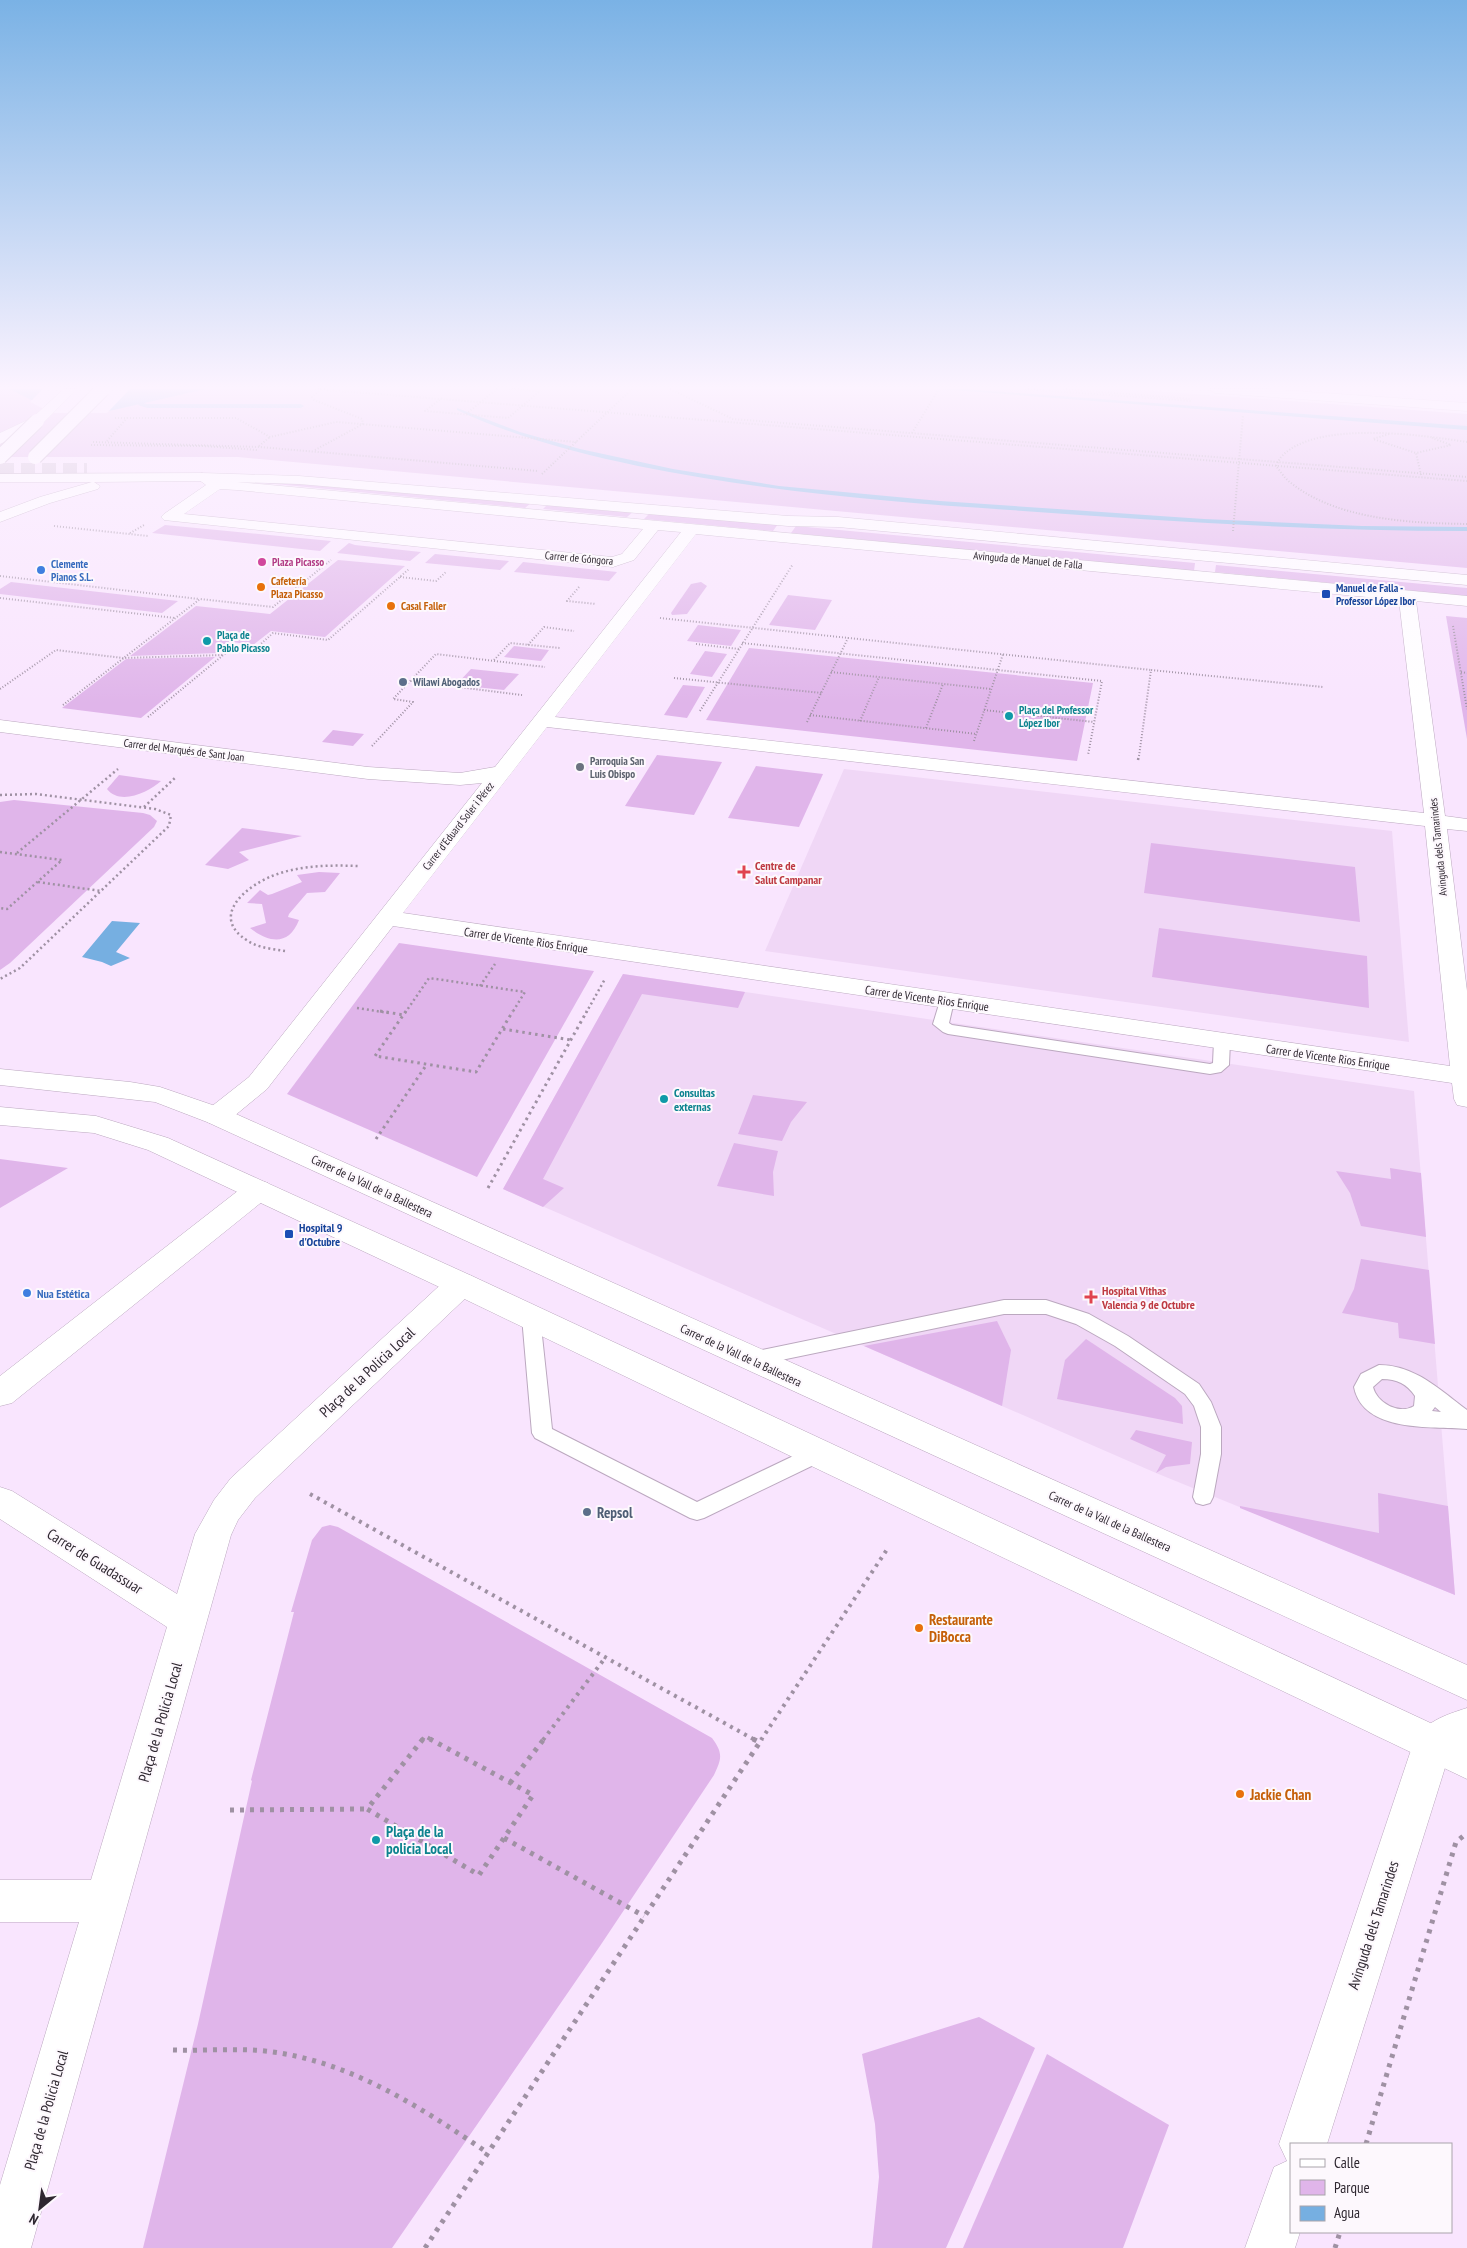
<svg xmlns="http://www.w3.org/2000/svg" width="1467" height="2248" viewBox="0 0 1467 2248" font-family="'PT Sans Narrow',sans-serif">
  <style>
    .built { fill: #f0d7f6 }
    .green { fill: #e0b5ea }
    .water { fill: #76afe1 }
    .pier { fill: #f9e5fe }
    .lines { fill: none; stroke-linecap: round; stroke-linejoin: round }
    .stream { fill: #76afe1; fill-rule: evenodd }
    .primary-tunnel { stroke: #d0bfd5; stroke-width: 14; stroke-dasharray: 14 7; stroke-linecap: butt }
    .service-casing { stroke: #bba8bf; stroke-width: 2 }
    .minor-casing { stroke: #bba8bf; stroke-width: 1 }
    .tertiary-casing { stroke: #bba8bf; stroke-width: 1 }
    .primary-casing { stroke: #bba8bf; stroke-width: 1 }
    .path-far4 { stroke: #9f91a3; stroke-width: 2; stroke-dasharray: 1 2; stroke-linecap: butt }
    .path-far3 { stroke: #9f91a3; stroke-width: 2.5; stroke-dasharray: 2 3; stroke-linecap: butt }
    .path-far2 { stroke: #9f91a3; stroke-width: 3; stroke-dasharray: 2.5 4; stroke-linecap: butt }
    .path-far1 { stroke: #9f91a3; stroke-width: 4; stroke-dasharray: 3 5; stroke-linecap: butt }
    .path { stroke: #9f91a3; stroke-width: 5; stroke-dasharray: 4 6; stroke-linecap: butt }
    .service { fill: #fff; fill-rule: evenodd }
    .minor { fill: #fff; fill-rule: evenodd }
    .tertiary { fill: #fff; fill-rule: evenodd }
    .primary { fill: #fff; fill-rule: evenodd }
    .primary-bridge-casing { stroke: #bba8bf; stroke-width: 16; stroke-linecap: butt }
    .primary-bridge { stroke: #fff; stroke-width: 14 }
    .hotel-dot { fill: #d1479c; stroke: #fdf8fd; stroke-width: 2 }
    .shop-dot { fill: #3f7fe0; stroke: #fdf8fd; stroke-width: 2 }
    .food-dot { fill: #e8710a; stroke: #fdf8fd; stroke-width: 2 }
    .transit-dot { fill: #1a4fb4; stroke: #fdf8fd; stroke-width: 2 }
    .culture-dot { fill: #0f9aa8; stroke: #fdf8fd; stroke-width: 2 }
    .service-dot { fill: #5c6f8a; stroke: #fdf8fd; stroke-width: 2 }
    .worship-dot { fill: #6b7280; stroke: #fdf8fd; stroke-width: 2 }
    .health-dot { fill: #e0444e; stroke: #fdf8fd; stroke-width: 2 }
    .labels { text-anchor: middle; dominant-baseline: central; stroke-width: 4; stroke-linejoin: round; paint-order: stroke }
    .far-street-label { font-size: 11px; fill: #2e2730; stroke: #fdf8fd }
    .far-hotel-label { font-size: 11px; font-weight: bold; fill: #b23c85; stroke: #fdf8fd; text-anchor: start }
    .far-shop-label { font-size: 11px; font-weight: bold; fill: #366cbe; stroke: #fdf8fd; text-anchor: start }
    .far-food-label { font-size: 11px; font-weight: bold; fill: #c56008; stroke: #fdf8fd; text-anchor: start }
    .far-transit-label { font-size: 11px; font-weight: bold; fill: #164399; stroke: #fdf8fd; text-anchor: start }
    .far-culture-label { font-size: 11px; font-weight: bold; fill: #0d838f; stroke: #fdf8fd; text-anchor: start }
    .far-service-label { font-size: 11px; font-weight: bold; fill: #4e5e75; stroke: #fdf8fd; text-anchor: start }
    .far-worship-label { font-size: 11px; font-weight: bold; fill: #5b616d; stroke: #fdf8fd; text-anchor: start }
    .health-label { font-size: 12px; font-weight: bold; fill: #be3a42; stroke: #fdf8fd; text-anchor: start }
    .street-label { font-size: 12px; fill: #2e2730; stroke: #fdf8fd }
    .culture-label { font-size: 12px; font-weight: bold; fill: #0d838f; stroke: #fdf8fd; text-anchor: start }
    .transit-label { font-size: 12px; font-weight: bold; fill: #164399; stroke: #fdf8fd; text-anchor: start }
    .shop-label { font-size: 12px; font-weight: bold; fill: #366cbe; stroke: #fdf8fd; text-anchor: start }
    .near-street-label { font-size: 15px; fill: #2e2730; stroke: #fdf8fd }
    .near-service-label { font-size: 15px; font-weight: bold; fill: #4e5e75; stroke: #fdf8fd; text-anchor: start }
    .near-food-label { font-size: 15px; font-weight: bold; fill: #c56008; stroke: #fdf8fd; text-anchor: start }
    .near-culture-label { font-size: 15px; font-weight: bold; fill: #0d838f; stroke: #fdf8fd; text-anchor: start }
  </style>
  <rect width="100%" height="100%" fill="#f9e5fe"/>
  <g class="built">
    <polygon points="844,769 1392,831 1409,1042 765,951"/>
    <polygon points="623,974 1414,1091 1455,1595 1156,1473 503,1189"/>
  </g>
  <g class="green">
    <polygon points="0,389 1127,389 1467,414 1467,568 238,457 0,457"/>
    <polygon points="254,482 293,483 531,503 525,508"/>
    <polygon points="548,504 634,511 627,517 543,509"/>
    <polygon points="650,513 778,524 773,531 644,519"/>
    <polygon points="165,525 331,541 320,551 152,533"/>
    <polygon points="796,526 1195,563 1194,571 791,533"/>
    <polygon points="349,543 355,545 421,552 410,561 337,553"/>
    <polygon points="435,554 509,561 500,570 425,563"/>
    <polygon points="338,560 405,566 325,637 271,631 253,645 233,642 219,653 130,656 196,606 270,614"/>
    <polygon points="523,562 617,572 609,581 514,572"/>
    <polygon points="1216,565 1467,588 1467,596 1215,572"/>
    <polygon points="11,582 178,601 162,613 0,594 0,589"/>
    <polygon points="701,582 707,586 687,614 672,615 671,613 691,584"/>
    <polygon points="788,595 832,600 815,630 769,625"/>
    <polygon points="1446,616 1467,618 1467,739"/>
    <polygon points="698,625 741,630 731,646 687,641"/>
    <polygon points="514,646 549,650 541,661 504,657"/>
    <polygon points="749,648 1093,683 1077,761 706,720"/>
    <polygon points="705,651 727,654 712,677 690,674"/>
    <polygon points="215,657 141,718 62,708 126,659"/>
    <polygon points="471,669 519,674 504,690 456,685"/>
    <polygon points="683,685 705,687 687,718 664,715"/>
    <polygon points="333,730 364,734 353,746 322,742"/>
    <polygon points="657,755 722,762 694,815 625,806"/>
    <polygon points="756,766 823,774 799,827 728,818"/>
    <path d="M119,775L161,781C149,792 120,806 107,789Z"/>
    <polygon points="14,800 143,813 150,815 157,821 154,827 10,963 0,970 0,802"/>
    <polygon points="242,828 302,836 239,852 249,860 228,869 205,865"/>
    <polygon points="1151,843 1355,867 1360,922 1144,893"/>
    <path d="M319,872L340,873L325,892L307,893L289,914L288,917L299,920C289,946 269,943 250,928L266,923L262,904L247,903L260,890L268,895L272,894L302,882L297,875Z"/>
    <polygon points="1159,928 1367,956 1369,1008 1152,977"/>
    <polygon points="399,943 594,971 477,1177 287,1094"/>
    <polygon points="623,974 745,992 738,1008 642,994 543,1179 564,1188 543,1207 503,1189"/>
    <polygon points="753,1095 807,1102 791,1122 782,1141 738,1134"/>
    <polygon points="734,1143 778,1151 773,1172 774,1196 717,1186"/>
    <polygon points="0,1159 68,1168 0,1208"/>
    <polygon points="1390,1168 1421,1173 1426,1237 1361,1226 1350,1193 1336,1171 1391,1179"/>
    <polygon points="1361,1259 1429,1270 1435,1344 1399,1338 1398,1323 1342,1313 1354,1289"/>
    <polygon points="997,1321 1011,1350 1002,1406 864,1346"/>
    <polygon points="1086,1339 1175,1398 1182,1406 1183,1424 1057,1399 1065,1360"/>
    <polygon points="1136,1430 1192,1442 1190,1464 1166,1467 1156,1473 1166,1455 1130,1439"/>
    <polygon points="1378,1493 1448,1506 1455,1595 1240,1508 1240,1506 1379,1533"/>
    <path d="M330,1525L338,1527L712,1738C723,1753 722,1758 714,1775L600,1946L392,2248H143L198,2024L252,1781L251,1780L294,1612H291L312,1540L322,1527Z"/>
    <polygon points="979,2017 1035,2048 946,2248 872,2248 879,2177 875,2124 862,2054"/>
    <polygon points="1047,2054 1169,2125 1123,2248 963,2248"/>
  </g>
  <g class="water">
    <polygon points="9,389 206,389 109,411 52,410"/>
    <polygon points="112,921 140,923 116,952 130,958 111,966 102,962 82,957"/>
  </g>
  <polygon class="pier" points="43,389 130,389 107,413 52,413 30,402"/>
  <g class="lines">
    <g class="stream">
      <polygon points="940,389 965,389 1467,426 1467,430"/>
      <polygon points="140,402 147,404 301,404 304,406 301,408 147,408 138,405"/>
      <path d="M457,408L520,432L580,449L673,469L779,486L940,501L1204,519L1362,526L1467,527V531C1314,531 1162,521 1010,510C885,502 761,491 638,466C576,453 515,437 457,410Z"/>
    </g>
    <polyline class="primary-tunnel" points="0,470 87,470"/>
    <g class="service-casing">
      <g id="service">
        <polygon points="947,997 952,998 954,1001 949,1023 952,1025 1210,1064 1213,1063 1214,1041 1217,1038 1227,1038 1230,1041 1229,1065 1221,1072 1210,1074 948,1034 943,1032 933,1024 940,1001 942,998"/>
        <polygon points="1004,1300 1046,1300 1089,1314 1128,1336 1199,1384 1211,1402 1221,1427 1221,1454 1213,1497 1210,1503 1203,1505 1196,1503 1193,1497 1201,1454 1201,1427 1194,1406 1185,1394 1115,1346 1076,1324 1046,1314 1004,1314 752,1366 745,1364 742,1359 745,1354 752,1352"/>
        <polygon points="531,1310 538,1312 540,1317 552,1429 697,1502 810,1448 817,1446 824,1448 827,1454 824,1460 704,1518 697,1520 690,1518 535,1438 532,1433 522,1317 524,1312"/>
        <path d="M1379,1365C1415,1365 1440,1390 1467,1410V1429C1431,1426 1363,1433 1354,1387L1361,1374ZM1382,1379C1397,1379 1407,1384 1415,1396L1414,1406C1399,1415 1377,1403 1373,1387ZM1435,1407L1441,1412L1432,1411Z"/>
      </g>
    </g>
    <g class="minor-casing">
      <g id="minor">
        <path d="M202,473L220,480L237,482L1467,596V606L1416,601L1445,816L1467,819V831L1447,829L1467,991V1107L1457,1105L1454,1099L1452,1083L393,926L267,1089L227,1122L217,1125L207,1122L203,1116L207,1110L249,1077L482,783L460,785L368,779L0,732V720L368,767L460,773L495,767L681,532L658,530L634,560L613,567L164,520L161,517L164,514L206,485L195,477ZM220,489L237,490L643,529L622,554L612,557L184,514ZM696,534L1399,600L1424,813L555,717ZM547,727L1425,826L1450,1066L403,913Z"/>
        <polygon points="258,1180 268,1183 272,1190 268,1197 12,1403 0,1406 0,1376 248,1183"/>
        <polygon points="461,1273 472,1276 476,1284 472,1292 255,1498 238,1520 231,1535 31,2248 0,2248 0,2185 79,1922 0,1922 0,1880 91,1880 167,1627 0,1519 0,1487 12,1491 177,1594 195,1534 214,1500 231,1478 450,1276"/>
        <path d="M1467,1708V1744L1449,1755L1327,2144H1291V2232H1300L1295,2248H1245L1274,2167L1287,2161L1279,2144L1413,1744C1423,1722 1445,1715 1467,1708Z"/>
      </g>
    </g>
    <g class="tertiary-casing">
      <g id="tertiary">
        <polygon points="0,1069 130,1082 160,1087 227,1110 1467,1665 1467,1700 207,1122 155,1102 0,1085"/>
        <polygon points="0,1107 96,1116 168,1138 472,1276 1467,1740 1467,1779 805,1463 450,1292 148,1150 94,1133 0,1125"/>
      </g>
    </g>
    <g class="primary-casing">
      <g id="primary">
        <polygon points="64,389 77,389 42,424 0,444 0,433 32,418"/>
        <polygon points="1209,389 1267,389 1467,403 1467,411 1215,393"/>
        <polygon points="202,473 299,476 788,516 838,517 1467,575 1467,585 838,527 788,526 299,484 202,481 94,482 100,486 98,489 50,503 0,522 0,512 40,497 92,482 0,482 0,474"/>
      </g>
    </g>
    <g class="path-far4">
      <polyline points="315,389 1467,481"/>
      <polyline points="670,389 733,419 1467,477"/>
      <polyline points="1025,389 1192,401"/>
      <polyline points="1063,389 1192,399"/>
      <polyline points="442,398 425,411 508,418 540,391 509,389"/>
      <polyline points="466,414 497,389"/>
      <polyline points="115,418 236,418 270,437 336,422 577,442"/>
      <polyline points="912,433 939,389"/>
      <polyline points="1389,434 1373,439 1416,453"/>
      <polyline points="107,441 127,418"/>
      <polyline points="93,442 260,447 538,471"/>
      <path d="M1467,442C1422,435 1317,420 1282,456C1279,459 1278,463 1276,466C1281,472 1285,479 1291,483C1338,520 1410,523 1467,524"/>
      <polyline points="91,445 203,446 257,450"/>
      <polyline points="259,446 270,437"/>
      <polyline points="315,450 363,424 362,419 314,400 312,397 321,389"/>
      <polyline points="542,474 632,389"/>
      <polyline points="1421,475 1416,453 1451,445 1432,438"/>
      <polyline points="54,526 148,536"/>
      <polyline points="1233,531 1243,415"/>
      <polyline points="130,533 144,525"/>
      <polyline points="0,576 199,599"/>
      <polyline points="400,577 436,581 446,572"/>
      <polyline points="579,587 567,601 596,604"/>
      <polyline points="0,598 175,618"/>
      <polyline points="660,618 1151,670"/>
      <polyline points="1453,626 1467,709"/>
      <polyline points="742,643 1102,681 1088,755"/>
      <polyline points="696,644 739,649"/>
      <polyline points="528,645 544,627 574,631"/>
      <polyline points="494,660 510,643 560,648"/>
      <polyline points="831,672 991,689"/>
      <polyline points="1461,672 1467,673"/>
      <polyline points="674,678 822,693"/>
      <polyline points="411,681 522,695"/>
      <polyline points="0,689 56,650 123,658 223,655"/>
      <polyline points="63,705 200,599 273,607 331,560"/>
      <polyline points="984,710 1094,722"/>
      <polyline points="700,711 793,564"/>
      <polyline points="810,715 977,734"/>
      <polyline points="148,717 233,647 254,650 273,633 328,640 409,569"/>
      <polyline points="860,721 879,677"/>
      <polyline points="807,722 848,638"/>
      <polyline points="926,728 943,684"/>
      <polyline points="974,741 1003,654"/>
      <polyline points="372,746 413,702 393,699 436,654 545,667"/>
      <polyline points="1139,756 1151,670 1323,687"/>
    </g>
    <g class="path-far3">
      <polyline points="1138,760 1139,755"/>
      <polyline points="0,795 36,794 155,809 171,815 169,826 20,968 0,979"/>
      <polyline points="144,807 176,777"/>
      <polyline points="0,852 62,860 7,909 0,908"/>
      <polyline points="17,853 118,769"/>
      <polyline points="38,882 101,891"/>
      <path d="M285,951C273,949 259,948 248,941C209,917 245,887 272,876C300,865 330,865 359,866"/>
      <polyline points="480,986 495,964"/>
      <polyline points="357,1008 389,1013"/>
      <polyline points="405,1013 429,978 525,992 512,1013"/>
      <polyline points="586,1013 605,979"/>
    </g>
    <g class="path-far2">
      <polyline points="380,1011 404,1015"/>
      <polyline points="406,1011 375,1056 476,1072 513,1011"/>
      <polyline points="503,1029 571,1040"/>
      <polyline points="376,1139 427,1064"/>
      <polyline points="488,1188 587,1011"/>
    </g>
    <g class="path-far1">
      <polyline points="310,1494 755,1740"/>
      <polyline points="422,1740 425,1736 432,1740"/>
      <polyline points="543,1740 605,1658"/>
      <polyline points="761,1740 888,1548"/>
    </g>
    <g class="path">
      <polyline points="423,1739 367,1809 479,1875 533,1795 430,1739"/>
      <polyline points="753,1739 759,1742"/>
      <polyline points="510,1783 544,1739"/>
      <polyline points="230,1810 367,1809"/>
      <polyline points="504,1838 644,1916"/>
      <path d="M173,2050C203,2051 234,2048 265,2051C349,2060 420,2107 488,2153"/>
      <polyline points="1366,2144 1456,1842 1467,1833"/>
      <polyline points="425,2248 762,1739"/>
      <polyline points="1335,2248 1340,2232"/>
    </g>
    <use href="#service" class="service"/>
    <use href="#minor" class="minor"/>
    <use href="#tertiary" class="tertiary"/>
    <use href="#primary" class="primary"/>
    <g class="primary-bridge-casing">
      <g id="primary-bridge">
        <polyline points="0,457 37,421"/>
        <polyline points="35,457 103,389"/>
      </g>
    </g>
    <use href="#primary-bridge" class="primary-bridge"/>
  </g>
  <linearGradient id="sky" x2="0" y2="1"><stop stop-color="#7ab2e5"/><stop offset="0.55" stop-color="#fcf3ff"/><stop offset="1" stop-color="#fcf3ff" stop-opacity="0"/></linearGradient>
  <rect width="1467" height="704" fill="url(#sky)"/>
  <circle class="hotel-dot" cx="262" cy="562" r="5"/>
  <g class="shop-dot">
    <circle cx="41" cy="570" r="5"/>
    <circle cx="27" cy="1293" r="5"/>
  </g>
  <g class="food-dot">
    <circle cx="261" cy="587" r="5"/>
    <circle cx="391" cy="606" r="5"/>
    <circle cx="919" cy="1628" r="5"/>
    <circle cx="1240" cy="1794" r="5"/>
  </g>
  <g class="transit-dot">
    <rect x="1321" y="589" width="10" height="10" rx="2.5"/>
    <rect x="284" y="1229" width="10" height="10" rx="2.5"/>
  </g>
  <g class="culture-dot">
    <circle cx="207" cy="641" r="5"/>
    <circle cx="1009" cy="716" r="5"/>
    <circle cx="664" cy="1099" r="5"/>
    <circle cx="376" cy="1840" r="5"/>
  </g>
  <g class="service-dot">
    <circle cx="403" cy="682" r="5"/>
    <circle cx="587" cy="1512" r="5"/>
  </g>
  <circle class="worship-dot" cx="580" cy="767" r="5"/>
  <g class="health-dot">
    <path d="M741.5 864.5h5v5h5v5h-5v5h-5v-5h-5v-5h5z"/>
    <path d="M1088.5 1289.5h5v5h5v5h-5v5h-5v-5h-5v-5h5z"/>
  </g>
  <g class="labels">
    <g class="far-street-label">
      <text transform="translate(579 558) rotate(5)">Carrer de Góngora</text>
      <text transform="translate(1028 560) rotate(5)">Avinguda de Manuel de Falla</text>
      <text transform="translate(184 750) rotate(7)">Carrer del Marqués de Sant Joan</text>
      <text transform="translate(458 826) rotate(-52)">Carrer d'Eduard Soler i Pérez</text>
      <text transform="translate(1438 847) rotate(-96)">Avinguda dels Tamarindes</text>
    </g>
    <g class="far-hotel-label">
      <text x="272" y="562">Plaza Picasso</text>
    </g>
    <g class="far-shop-label">
      <text x="51" y="564">Clemente<tspan x="51" dy="13">Pianos S.L.</tspan></text>
    </g>
    <g class="far-food-label">
      <text x="271" y="581">Cafetería<tspan x="271" dy="13">Plaza Picasso</tspan></text>
      <text x="401" y="606">Casal Faller</text>
    </g>
    <g class="far-transit-label">
      <text x="1336" y="588">Manuel de Falla -<tspan x="1336" dy="13">Professor López Ibor</tspan></text>
    </g>
    <g class="far-culture-label">
      <text x="217" y="635">Plaça de<tspan x="217" dy="13">Pablo Picasso</tspan></text>
      <text x="1019" y="710">Plaça del Professor<tspan x="1019" dy="13">López Ibor</tspan></text>
    </g>
    <g class="far-service-label">
      <text x="413" y="682">Wilawi Abogados</text>
    </g>
    <g class="far-worship-label">
      <text x="590" y="761">Parroquia San<tspan x="590" dy="13">Luis Obispo</tspan></text>
    </g>
    <g class="health-label">
      <text x="755" y="865">Centre de<tspan x="755" dy="14">Salut Campanar</tspan></text>
      <text x="1102" y="1290">Hospital Vithas<tspan x="1102" dy="14">Valencia 9 de Octubre</tspan></text>
    </g>
    <g class="street-label">
      <text transform="translate(526 940) rotate(8)">Carrer de Vicente Rios Enrique</text>
      <text transform="translate(927 998) rotate(8)">Carrer de Vicente Rios Enrique</text>
      <text transform="translate(1328 1057) rotate(8)">Carrer de Vicente Rios Enrique</text>
      <text transform="translate(372 1186) rotate(25)">Carrer de la Vall de la Ballestera</text>
      <text transform="translate(741 1355) rotate(25)">Carrer de la Vall de la Ballestera</text>
      <text transform="translate(1110 1521) rotate(24)">Carrer de la Vall de la Ballestera</text>
    </g>
    <g class="culture-label">
      <text x="674" y="1092">Consultas<tspan x="674" dy="14">externas</tspan></text>
    </g>
    <g class="transit-label">
      <text x="299" y="1227">Hospital 9<tspan x="299" dy="14">d'Octubre</tspan></text>
    </g>
    <g class="shop-label">
      <text x="37" y="1293">Nua Estética</text>
    </g>
    <g class="near-street-label">
      <text transform="translate(367 1372) rotate(-43)">Plaça de la Policia Local</text>
      <text transform="translate(95 1561) rotate(32)">Carrer de Guadassuar</text>
      <text transform="translate(160 1722) rotate(-74)">Plaça de la Policia Local</text>
      <text transform="translate(1373 1925) rotate(-72)">Avinguda dels Tamarindes</text>
      <text transform="translate(46 2110) rotate(-74)">Plaça de la Policia Local</text>
    </g>
    <g class="near-service-label">
      <text x="597" y="1512">Repsol</text>
    </g>
    <g class="near-food-label">
      <text x="929" y="1619">Restaurante<tspan x="929" dy="17">DiBocca</tspan></text>
      <text x="1250" y="1794">Jackie Chan</text>
    </g>
    <g class="near-culture-label">
      <text x="386" y="1831">Plaça de la<tspan x="386" dy="17">policia Local</tspan></text>
    </g>
  </g>
  <rect x="1290" y="2143" width="162" height="90" fill="#fdf8fd" stroke="#aaa4ab"/>
  <rect x="1300" y="2159" width="25" height="8" fill="#ffffff" stroke="#aaa4ab"/>
  <text x="1334" y="2168" font-size="15" fill="#2e2730">Calle</text>
  <rect x="1300" y="2180" width="25" height="15" fill="#e0b5ea" stroke="#aaa4ab"/>
  <text x="1334" y="2193" font-size="15" fill="#2e2730">Parque</text>
  <rect x="1300" y="2206" width="25" height="15" fill="#76afe1" stroke="#aaa4ab"/>
  <text x="1334" y="2218" font-size="15" fill="#2e2730">Agua</text>
  <g transform="translate(40 2208) rotate(209)" stroke="#fdf8fd" stroke-width="4" paint-order="stroke">
  <path d="M0-4L9 19L0 12L-9 19Z" fill="#2e2730"/>
  <text y="-8" font-size="14" font-weight="bold" text-anchor="middle" fill="#2e2730">N</text>
  </g>
</svg>
